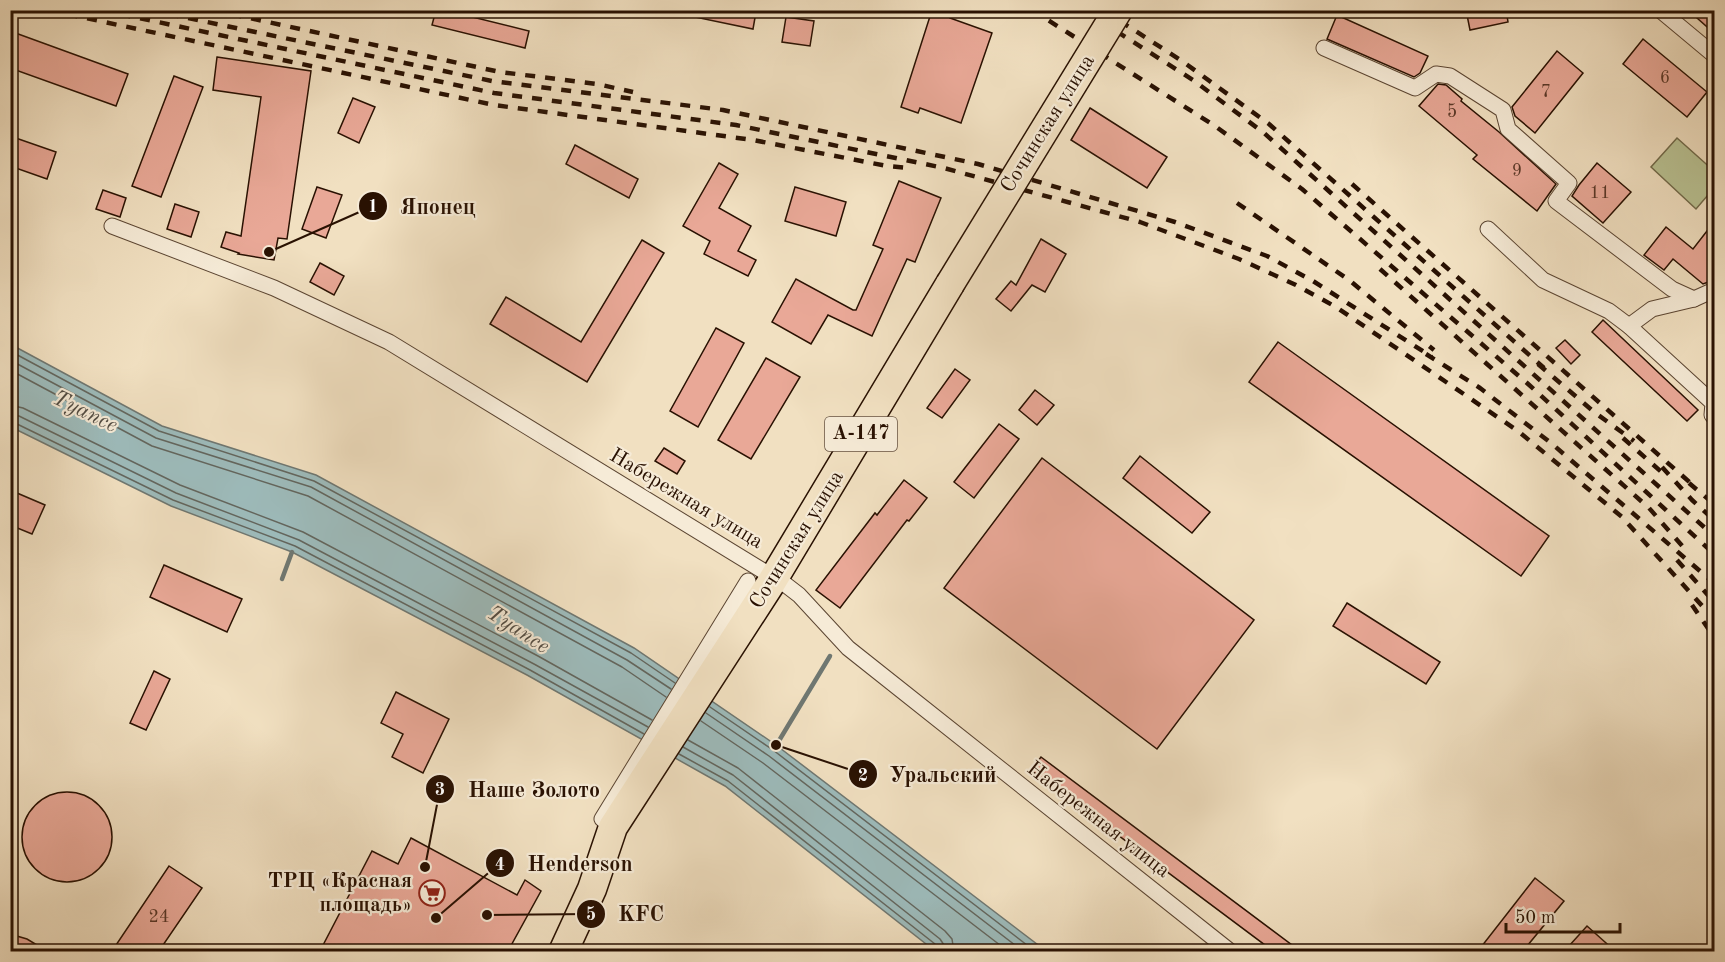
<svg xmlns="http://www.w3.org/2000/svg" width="1725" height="962" viewBox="0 0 1725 962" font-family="'Old Standard TT',serif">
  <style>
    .green { fill: #b9c293; stroke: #716a4a; stroke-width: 1.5 }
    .water { fill: #9dbbbb; stroke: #6f7771; stroke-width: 1.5 }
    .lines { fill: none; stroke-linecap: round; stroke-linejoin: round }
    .shore { stroke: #63665e; stroke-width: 1.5 }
    .stream { stroke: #6f7771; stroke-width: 4.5 }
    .building { fill: #e9a897; stroke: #291102; stroke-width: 1.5 }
    .street-casing { stroke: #5b4532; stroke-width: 17 }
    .highway-casing { stroke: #291102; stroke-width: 31 }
    .street { stroke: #f6ebd7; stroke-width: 15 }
    .highway { stroke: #f1e0c1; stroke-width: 28 }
    .rail { stroke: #291102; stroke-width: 4.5; stroke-dasharray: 10 10; stroke-linecap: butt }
    .highway-bridge-casing { stroke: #291102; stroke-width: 31; stroke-linecap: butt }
    .highway-bridge { stroke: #f1e0c1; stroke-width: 28 }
    .labels { text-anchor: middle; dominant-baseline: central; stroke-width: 4.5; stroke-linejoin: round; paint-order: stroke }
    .number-label { font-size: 18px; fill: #593727 }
    .shield { fill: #f6ebd7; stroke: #665242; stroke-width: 1.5 }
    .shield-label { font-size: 20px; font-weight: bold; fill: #291102 }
    .street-label { font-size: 21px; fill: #291102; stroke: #f6ebd7 }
    .poi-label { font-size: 21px; font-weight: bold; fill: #291102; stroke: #f6ebd7; text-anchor: end }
    .water-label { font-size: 22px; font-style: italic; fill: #524c43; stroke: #f6ebd7 }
    .leader { fill: none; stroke: #291102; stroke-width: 2 }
    .callout-dot { fill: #291102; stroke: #f6ebd7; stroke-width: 2 }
    .mark-label { font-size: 18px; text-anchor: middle; font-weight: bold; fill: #fff }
    .callout-label { font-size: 22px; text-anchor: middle; font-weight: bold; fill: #291102; stroke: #f6ebd7; stroke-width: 4.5; stroke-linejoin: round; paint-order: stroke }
  </style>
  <rect width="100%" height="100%" fill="#f1e0c1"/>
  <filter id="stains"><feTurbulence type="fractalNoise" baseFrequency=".00333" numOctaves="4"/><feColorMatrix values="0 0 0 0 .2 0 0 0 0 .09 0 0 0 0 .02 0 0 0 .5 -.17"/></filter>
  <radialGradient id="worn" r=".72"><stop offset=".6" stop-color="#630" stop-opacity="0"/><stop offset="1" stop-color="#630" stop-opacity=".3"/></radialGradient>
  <polygon class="green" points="1677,138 1714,171 1714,188 1696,209 1651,167"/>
  <polygon class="water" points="10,344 162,426 316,475 634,648 776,745 1046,951 935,951 725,786 527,675 292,552 171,506 11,427"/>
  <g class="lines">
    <g class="shore">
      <polyline points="10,351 159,431 314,481 631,653 675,683"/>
      <polyline points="10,360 156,438 311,487 627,660 671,689"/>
      <polyline points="10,370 152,446 308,496 622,667 666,697"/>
      <polyline points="10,405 23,408 180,485 303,532 538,656 652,720"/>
      <polyline points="10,415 19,416 176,493 299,540 534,664 648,727"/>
      <polyline points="10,422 15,423 173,500 295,546 530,670 644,734"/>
      <polyline points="710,707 773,750 1036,952"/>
      <polyline points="706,713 769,756 1024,952"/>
      <polyline points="701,721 763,763 1009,952"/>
      <polyline points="688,740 738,768 945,931 952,939 954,952"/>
      <polyline points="683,747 733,775 940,939 944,945 945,952"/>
      <polyline points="679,754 728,781 935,944 938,952"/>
    </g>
    <g class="stream">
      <polyline points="282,579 292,552"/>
      <polyline points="774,749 830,656"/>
    </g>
  </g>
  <g class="building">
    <polygon points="436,10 444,10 529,31 525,48 432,25"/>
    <polygon points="691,10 748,10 756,12 753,29 690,16"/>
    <polygon points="932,10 952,10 950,18 992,33 961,123 920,108 918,113 901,107"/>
    <polygon points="1466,10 1506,10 1508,22 1470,30"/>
    <polygon points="1688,10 1714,10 1714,33"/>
    <polygon points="1337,15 1428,56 1420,73 1414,77 1327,39"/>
    <polygon points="786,17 814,21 810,46 782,42"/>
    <polygon points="10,31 128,74 116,106 10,68"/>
    <polygon points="1643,39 1707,92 1687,117 1623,64"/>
    <polygon points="1557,51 1583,73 1535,133 1515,116 1512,107"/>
    <polygon points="217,57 311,71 287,239 278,238 274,260 238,254 239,253 221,247 226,232 241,236 261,97 213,90"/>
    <polygon points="174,76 203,87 161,197 132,186"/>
    <polygon points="1438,84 1446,85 1462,99 1461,101 1499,132 1556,184 1537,211 1473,159 1477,155 1419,106"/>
    <polygon points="353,98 375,107 359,143 338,133"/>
    <polygon points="1090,108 1167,157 1147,188 1071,140"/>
    <polygon points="10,136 56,152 47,179 10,166"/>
    <polygon points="575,145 638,179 629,198 566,164"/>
    <polygon points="719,163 738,174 719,208 751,226 738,251 756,260 748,276 704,254 710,241 683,226"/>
    <polygon points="1597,163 1631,192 1603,223 1572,196 1579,185"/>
    <polygon points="899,181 941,198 915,262 907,259 872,336 828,315 811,344 772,322 796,279 853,310 856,310 883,249 873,245"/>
    <polygon points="317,187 342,195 326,238 302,229"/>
    <polygon points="795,187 846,202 836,236 785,221"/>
    <polygon points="103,190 126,198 120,217 96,209"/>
    <polygon points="175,204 199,212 191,237 167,229"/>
    <polygon points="1714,222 1714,277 1711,281 1703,284 1673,259 1664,270 1644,255 1666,227 1693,249"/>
    <polygon points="1041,239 1066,254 1045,292 1032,285 1011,311 996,299 1011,281 1016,285"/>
    <polygon points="642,240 664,253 587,382 490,324 506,297 581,342"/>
    <polygon points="320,263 344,276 334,295 310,282"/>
    <polygon points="1603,320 1698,410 1687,421 1592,332"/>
    <polygon points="716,328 744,343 698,427 670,411"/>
    <polygon points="1565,340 1580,355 1571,364 1556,348"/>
    <polygon points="1278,342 1549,536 1521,576 1249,382"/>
    <polygon points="766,358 800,377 751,459 718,440"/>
    <polygon points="955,369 970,380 942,418 927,408"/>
    <polygon points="1035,390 1054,405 1037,425 1019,410"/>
    <polygon points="999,424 1019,439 974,498 954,482"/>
    <polygon points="664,448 685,461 677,474 655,461"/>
    <polygon points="1140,456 1210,512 1192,533 1123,478"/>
    <polygon points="1042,458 1254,620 1157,749 944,588"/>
    <polygon points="904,480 927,498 909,521 907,520 840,608 816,590 875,513 877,515"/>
    <polygon points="10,490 45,505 32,534 10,525"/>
    <polygon points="164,565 242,599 227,632 150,597"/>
    <polygon points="1347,603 1440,662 1426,684 1333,626"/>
    <polygon points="154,671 170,679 146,730 130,723"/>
    <polygon points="396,692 449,719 423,773 392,757 403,734 381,723"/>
    <polygon points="1041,757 1300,951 1273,951 1031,770"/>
    <circle cx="67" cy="837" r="45"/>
    <polygon points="411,838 517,895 525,880 541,891 508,951 320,951 372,851 398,864"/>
    <polygon points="169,866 202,888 159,951 112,951"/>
    <polygon points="1535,878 1564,901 1523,951 1478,951"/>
    <polygon points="1587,926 1615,951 1575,951 1569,946"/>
    <polygon points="10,934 27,939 47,951 10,951"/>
  </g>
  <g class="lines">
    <g class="street-casing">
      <g id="street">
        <polyline points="1660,10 1714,55"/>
        <polyline points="1324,48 1415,88 1436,74 1450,76 1503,110 1508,129 1569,183 1556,201 1672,289 1694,299"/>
        <polyline points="112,226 274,288 389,342 786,585 799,595 848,648 1231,952"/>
        <polyline points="1488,229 1543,280 1609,311 1629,326 1713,403 1712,415 1714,417"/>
        <polyline points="1629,326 1652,309 1694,299 1714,290"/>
        <polyline points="602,819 748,581"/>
      </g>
    </g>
    <g class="highway-casing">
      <polyline id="highway" points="563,952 592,889 613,827 771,583 950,284"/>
    </g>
    <use href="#street" class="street"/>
    <use href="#highway" class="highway"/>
    <g class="rail">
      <polyline points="48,10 494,105 753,140 887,166 909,168"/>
      <polyline points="101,10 494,93 736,125 944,168 1140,222 1239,259 1296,285 1336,307 1518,431 1622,517 1714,619"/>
      <polyline points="149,10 492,81 723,110 978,164 1175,222 1267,256 1313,281 1432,357"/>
      <polyline points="212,10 500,72 597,84 633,92"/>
      <polyline points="1032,10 1215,126 1302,189 1527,383 1714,554"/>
      <polyline points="1083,10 1193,80 1264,133 1714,536"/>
      <polyline points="1103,10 1182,61 1269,124 1544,368"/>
      <polyline points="1352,184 1695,487"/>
      <polyline points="1237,203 1349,280 1434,350"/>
      <polyline points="1380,269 1649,508 1685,549"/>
      <polyline points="1426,354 1480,388 1551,443 1714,583"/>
      <polyline points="1538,364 1594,412 1634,441"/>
      <polyline points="1623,438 1666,476"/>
      <polyline points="1662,467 1692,500 1714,520"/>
      <polyline points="1689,483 1714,504"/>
      <polyline points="1677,560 1714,602"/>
      <polyline points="1692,605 1714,637"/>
    </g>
    <g class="highway-bridge-casing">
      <polyline id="highway-bridge" points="950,284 1118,10"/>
    </g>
    <use href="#highway-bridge" class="highway-bridge"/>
  </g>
  <defs>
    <g id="supermarket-ring" transform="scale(1.35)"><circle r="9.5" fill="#f6ebd7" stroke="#8f2418" stroke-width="1.5"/><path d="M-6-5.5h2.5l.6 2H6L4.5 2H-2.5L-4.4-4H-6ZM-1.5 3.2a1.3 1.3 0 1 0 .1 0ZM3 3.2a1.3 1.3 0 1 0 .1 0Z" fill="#8f2418"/></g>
  </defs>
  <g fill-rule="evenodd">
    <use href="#supermarket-ring" x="432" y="893"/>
  </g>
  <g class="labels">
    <g class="number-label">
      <text x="1665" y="78">6</text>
      <text x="1546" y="92">7</text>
      <text x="1452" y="112">5</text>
      <text x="1517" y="171">9</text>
      <text x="1600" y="193">11</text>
      <text x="159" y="917">24</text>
    </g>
    <rect class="shield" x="825" y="417" width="72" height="34" rx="4.5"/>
    <g class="shield-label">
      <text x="861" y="434">А-147</text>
    </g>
    <g class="street-label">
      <text transform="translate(1048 124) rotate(-58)">Сочинская улица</text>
      <text transform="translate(686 499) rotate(31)">Набережная улица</text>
      <text transform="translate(797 540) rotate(-58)">Сочинская улица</text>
      <text transform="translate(1098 820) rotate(38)">Набережная улица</text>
    </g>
    <g class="poi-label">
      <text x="412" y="881">ТРЦ «Красная<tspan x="412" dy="24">площадь»</tspan></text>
    </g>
    <g class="water-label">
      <text transform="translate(85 412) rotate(26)">Туапсе</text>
      <text transform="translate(518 630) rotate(33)">Туапсе</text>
    </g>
  </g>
  <path class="leader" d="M269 252L373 206M776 745L863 774M425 867L440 789M436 918L500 863M487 915L591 914"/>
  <g class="callout-dot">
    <circle cx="269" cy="252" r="6"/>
    <circle cx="776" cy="745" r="6"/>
    <circle cx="425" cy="867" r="6"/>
    <circle cx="436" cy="918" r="6"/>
    <circle cx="487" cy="915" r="6"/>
    <circle cx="373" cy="206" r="15"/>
    <circle cx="863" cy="774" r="15"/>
    <circle cx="440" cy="789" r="15"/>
    <circle cx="500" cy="863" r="15"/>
    <circle cx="591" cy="914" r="15"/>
  </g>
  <g class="mark-label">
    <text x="373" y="212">1</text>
    <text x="863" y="781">2</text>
    <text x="440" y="795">3</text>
    <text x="500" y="870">4</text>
    <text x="591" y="920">5</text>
  </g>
  <g class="callout-label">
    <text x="438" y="214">Японец</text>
    <text x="943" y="782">Уральский</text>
    <text x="534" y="797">Наше Золото</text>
    <text x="580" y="871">Henderson</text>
    <text x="641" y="921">KFC</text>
  </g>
  <rect width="1725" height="962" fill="none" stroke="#f1e0c1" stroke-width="36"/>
  <rect x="12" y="12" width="1701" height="938" fill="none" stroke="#291102" stroke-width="3"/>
  <rect x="18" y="18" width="1689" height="926" fill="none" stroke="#291102" stroke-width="1.5"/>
  <path d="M1506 923v9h114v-9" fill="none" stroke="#291102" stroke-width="3"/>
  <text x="1515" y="923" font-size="18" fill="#291102" stroke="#f6ebd7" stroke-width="4.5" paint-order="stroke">50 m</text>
  <rect width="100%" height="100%" filter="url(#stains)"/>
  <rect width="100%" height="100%" fill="url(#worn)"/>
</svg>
